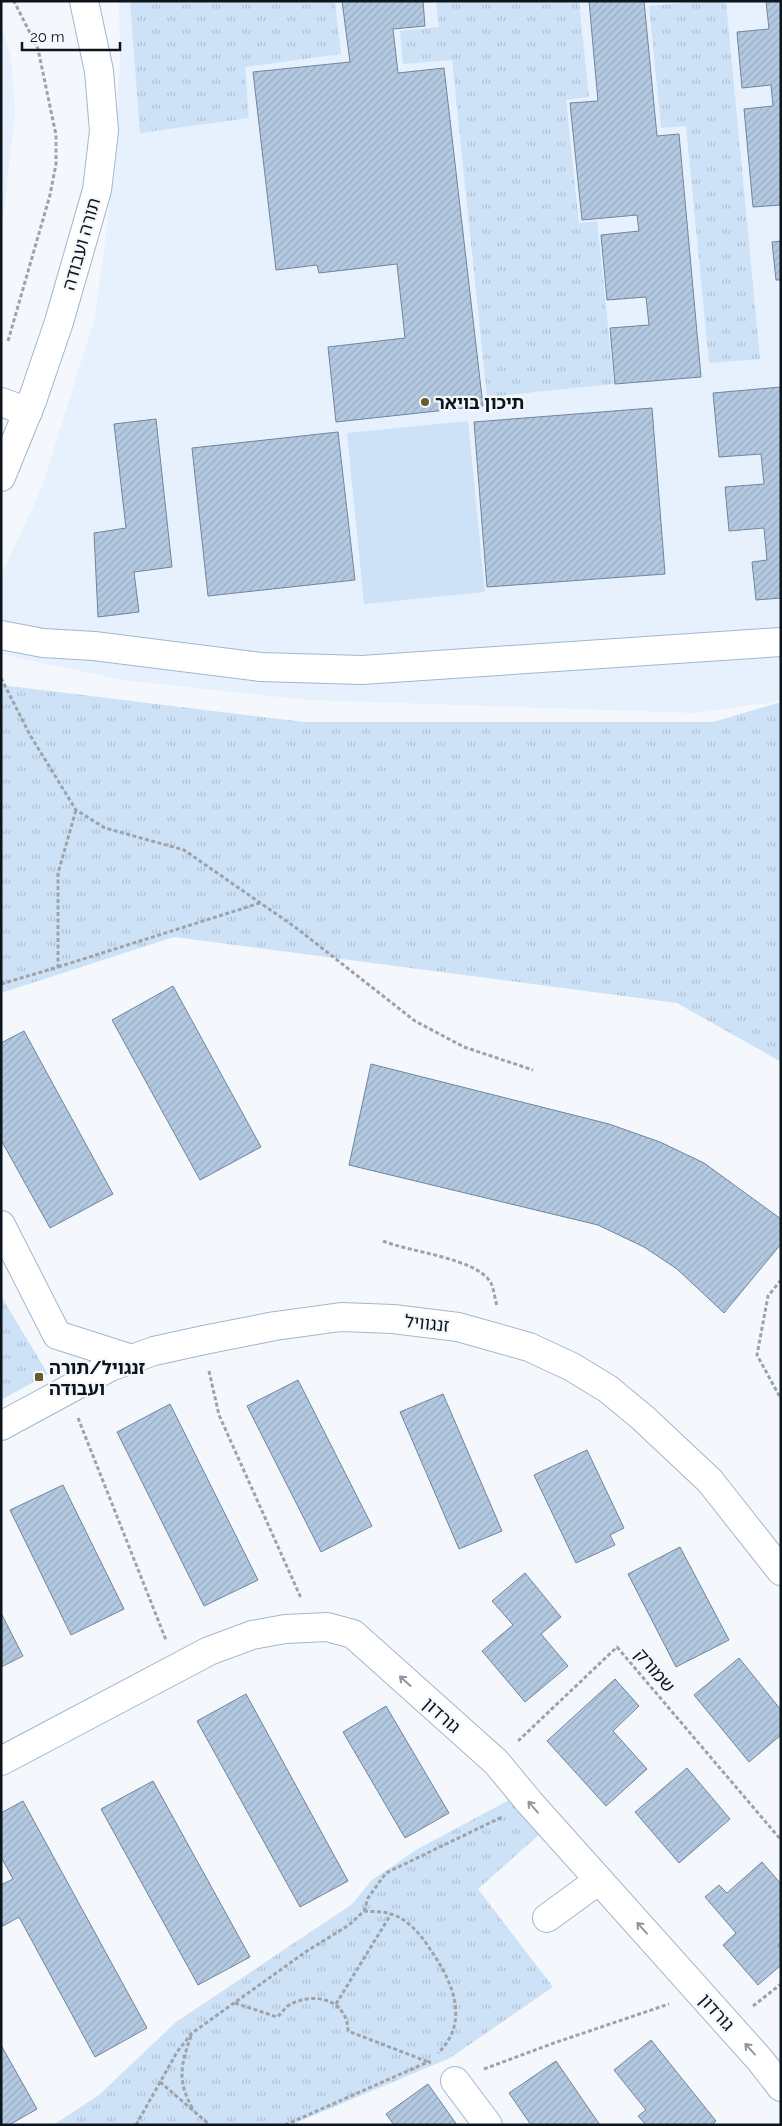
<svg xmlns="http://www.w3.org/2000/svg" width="782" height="2126" viewBox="0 0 782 2126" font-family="Raleway,'Noto Sans Hebrew',sans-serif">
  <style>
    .built { fill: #e6f1fd }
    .grass { fill: url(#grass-tufts) }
    .pitch { fill: #cee2f7 }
    .building { fill: url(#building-hatch); stroke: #71859b }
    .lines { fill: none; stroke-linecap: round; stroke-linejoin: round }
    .minor-casing { stroke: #a1b7ce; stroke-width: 30 }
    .path { stroke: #9ea3a9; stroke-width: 3; stroke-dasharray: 4 2.5; stroke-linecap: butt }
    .minor { stroke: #fff; stroke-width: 28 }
    .oneway { stroke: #929599 }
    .poi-dot { fill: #655c28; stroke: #f4f8fd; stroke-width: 2 }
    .labels { text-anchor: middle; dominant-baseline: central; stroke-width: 4.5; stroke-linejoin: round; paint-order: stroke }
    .street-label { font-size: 18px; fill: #0c141c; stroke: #f4f8fd }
    .poi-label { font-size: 18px; font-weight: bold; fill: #0c141c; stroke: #f4f8fd; text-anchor: start }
  </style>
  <defs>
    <pattern id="grass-tufts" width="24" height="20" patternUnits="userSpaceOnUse" patternTransform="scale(1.25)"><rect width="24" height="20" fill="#cee2f7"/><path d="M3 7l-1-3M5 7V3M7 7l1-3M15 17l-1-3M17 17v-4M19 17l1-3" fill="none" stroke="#b0c1d3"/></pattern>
    <pattern id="building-hatch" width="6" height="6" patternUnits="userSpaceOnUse" patternTransform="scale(1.25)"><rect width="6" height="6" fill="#b3c9e1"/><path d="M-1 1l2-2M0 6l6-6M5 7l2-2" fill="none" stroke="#99acc0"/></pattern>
  </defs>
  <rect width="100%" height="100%" fill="#f4f8fd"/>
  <g class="built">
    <polygon points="119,1 781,1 781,701 696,713 307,700 122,680 1,654 1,576 42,487 95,317 113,181 120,60"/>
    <polygon points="1,25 11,56 15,111 4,214 1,226"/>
  </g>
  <g class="grass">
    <polygon points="130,1 335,1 341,54 245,67 249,118 140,133"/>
    <polygon points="452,1 579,1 589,97 566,100 579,223 597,221 614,384 487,397 452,60 403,64 400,31 439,27 436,3"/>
    <polygon points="704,1 726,1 760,359 709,363 686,126 661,128 649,6"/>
    <polygon points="1,685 304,722 713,722 781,702 781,1062 677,1003 174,937 1,993"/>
    <polygon points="1,1296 48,1374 1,1400"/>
    <polygon points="513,1798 541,1833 478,1889 553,1987 450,2058 291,2125 53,2125 99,2095 176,2022 351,1905 372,1880 416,1850"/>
  </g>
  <polygon class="pitch" points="468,421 485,592 364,604 347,433"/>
  <g class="building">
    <polygon points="342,1 423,1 425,26 393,29 398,73 444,68 483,406 336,422 328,347 405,338 397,264 319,273 317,265 276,270 253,72 350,62"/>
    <polygon points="589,1 644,1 657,136 679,134 701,377 615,384 610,328 649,325 646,297 607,300 601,235 639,231 637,215 582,220 570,103 598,101"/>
    <polygon points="766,1 781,1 781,205 753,207 744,109 773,106 771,85 742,88 737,32 769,29"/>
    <polygon points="781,241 781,280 776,280 772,242"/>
    <polygon points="781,387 781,598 756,600 752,562 767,560 764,528 729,531 725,487 764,484 761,454 719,457 713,393"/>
    <polygon points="652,408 665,574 487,587 474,422"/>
    <polygon points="156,419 172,567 134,572 139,612 98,617 94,533 126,528 114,424"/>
    <polygon points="338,432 355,580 208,596 192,448"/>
    <polygon points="173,986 261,1147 200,1180 112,1020"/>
    <polygon points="24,1031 113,1194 50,1228 1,1140 1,1043"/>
    <polygon points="371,1064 609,1124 660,1142 704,1163 781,1219 781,1244 724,1313 677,1269 644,1247 598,1225 349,1165"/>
    <polygon points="298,1380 372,1526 321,1552 247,1406"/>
    <polygon points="443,1394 502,1531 459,1549 400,1412"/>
    <polygon points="170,1404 258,1580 204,1606 117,1432"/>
    <polygon points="587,1450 624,1528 610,1535 615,1545 576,1563 534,1475"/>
    <polygon points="63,1485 124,1609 71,1635 10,1510"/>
    <polygon points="680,1547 729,1640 676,1667 628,1574"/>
    <polygon points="525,1573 561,1617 541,1634 568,1666 525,1702 482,1651 513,1625 492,1601"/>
    <polygon points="1,1613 23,1656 1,1667"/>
    <polygon points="739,1658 781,1710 781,1735 749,1762 694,1695"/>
    <polygon points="615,1679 639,1706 613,1731 647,1769 606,1806 547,1741"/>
    <polygon points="246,1694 348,1881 300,1907 197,1721"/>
    <polygon points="386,1706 449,1813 405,1838 343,1732"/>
    <polygon points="687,1768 730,1819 679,1863 635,1812"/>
    <polygon points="153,1781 250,1957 198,1985 101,1809"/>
    <polygon points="23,1801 147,2028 95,2057 19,1917 3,1926 1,1922 1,1885 13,1879 1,1857 1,1813"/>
    <polygon points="762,1862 781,1884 781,1943 778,1946 781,1949 781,1965 758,1985 723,1945 736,1933 705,1897 719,1885 727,1893"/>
    <polygon points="651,2040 716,2121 712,2125 646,2125 638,2116 646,2110 614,2070"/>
    <polygon points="1,2045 37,2109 9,2125 1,2125"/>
    <polygon points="556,2061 600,2125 531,2125 509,2093"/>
    <polygon points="428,2084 457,2125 394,2125 386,2114"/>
  </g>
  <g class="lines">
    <g class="minor-casing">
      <g id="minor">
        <polyline points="1,402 28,412"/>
        <polyline points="1,477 32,401 59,322 97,190 104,131 99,71 84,1"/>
        <polyline points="1,635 43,643 94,646 261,667 362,670 781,642"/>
        <polyline points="1,1225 57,1335 132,1359"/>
        <polyline points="1,1426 110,1367 154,1351 204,1340 275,1326 341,1317 393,1319 458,1327 529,1347 572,1367 608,1389 643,1418 710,1481 781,1571"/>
        <polyline points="1,1761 209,1651 252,1635 285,1629 327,1627 353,1634 496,1762 530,1803 760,2060 781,2087"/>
        <polyline points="547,1918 599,1880"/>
        <polyline points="455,2081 488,2125"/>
      </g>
    </g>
    <g class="path">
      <polyline points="8,341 50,195 56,164 56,135 38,49 14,1"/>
      <polyline points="1,678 30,735 76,810 105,828 184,850 295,927 415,1021 464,1047 533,1070"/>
      <polyline points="58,967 260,903"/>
      <polyline points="1,984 58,967 58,873 76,810"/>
      <path d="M383,1241C409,1252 477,1258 491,1283C494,1290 495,1299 497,1306"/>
      <polyline points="781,1280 768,1296 757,1355 781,1399"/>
      <polyline points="209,1371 219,1415 301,1598"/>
      <polyline points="78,1418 166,1640"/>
      <polyline points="518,1741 617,1647 781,1840"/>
      <path d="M364,1911C373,1912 383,1911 391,1914C408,1919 421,1935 430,1949C452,1981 471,2021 438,2053"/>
      <path d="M235,2003L277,2017C282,2013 286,2006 291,2004C316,1991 348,2001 348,2031L431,2063"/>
      <polyline points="336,2004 391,1914"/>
      <polyline points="753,2006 781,1984"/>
      <path d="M191,2036C180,2067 177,2082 194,2111"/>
      <polyline points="484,2069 554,2043 669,2004"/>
      <polyline points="160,2082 210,2125"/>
      <polyline points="136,2125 177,2052 192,2033 307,1951 349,1925 364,1911 368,1898 386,1873 502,1817"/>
      <polyline points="285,2125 430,2061"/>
    </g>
    <use href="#minor" class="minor"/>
  </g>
  <defs><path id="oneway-shaft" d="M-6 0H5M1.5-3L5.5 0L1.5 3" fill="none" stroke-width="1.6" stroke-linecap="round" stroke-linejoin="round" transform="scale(1.25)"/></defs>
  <g class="oneway">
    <use href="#oneway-shaft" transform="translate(405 1681) rotate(-138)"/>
    <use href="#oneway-shaft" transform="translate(533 1807) rotate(-131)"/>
    <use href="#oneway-shaft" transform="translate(642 1928) rotate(-132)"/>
    <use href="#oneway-shaft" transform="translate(750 2049) rotate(-132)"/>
  </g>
  <g class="poi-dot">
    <circle cx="425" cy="402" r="5"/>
    <rect x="34" y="1372" width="10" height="10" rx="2.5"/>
  </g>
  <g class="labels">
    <g class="street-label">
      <text transform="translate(81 244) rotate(-74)">תורה ועבודה</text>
      <text transform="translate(427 1323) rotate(6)">זנגוויל</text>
      <text transform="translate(655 1670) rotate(50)">שמורק</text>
      <text transform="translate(442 1715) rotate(42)">גורדון</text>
      <text transform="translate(717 2012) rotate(48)">גורדון</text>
    </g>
    <g class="poi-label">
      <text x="435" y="402">תיכון בויאר</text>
      <text x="49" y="1367">זנגויל/תורה<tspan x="49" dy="21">ועבודה</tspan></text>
    </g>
  </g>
  <rect width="782" height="2126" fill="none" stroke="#0c141c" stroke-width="5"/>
  <path d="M22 42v8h98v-8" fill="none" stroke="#0c141c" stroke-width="2.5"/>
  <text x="30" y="42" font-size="15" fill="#0c141c" stroke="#f4f8fd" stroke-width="4" paint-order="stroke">20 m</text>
</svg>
